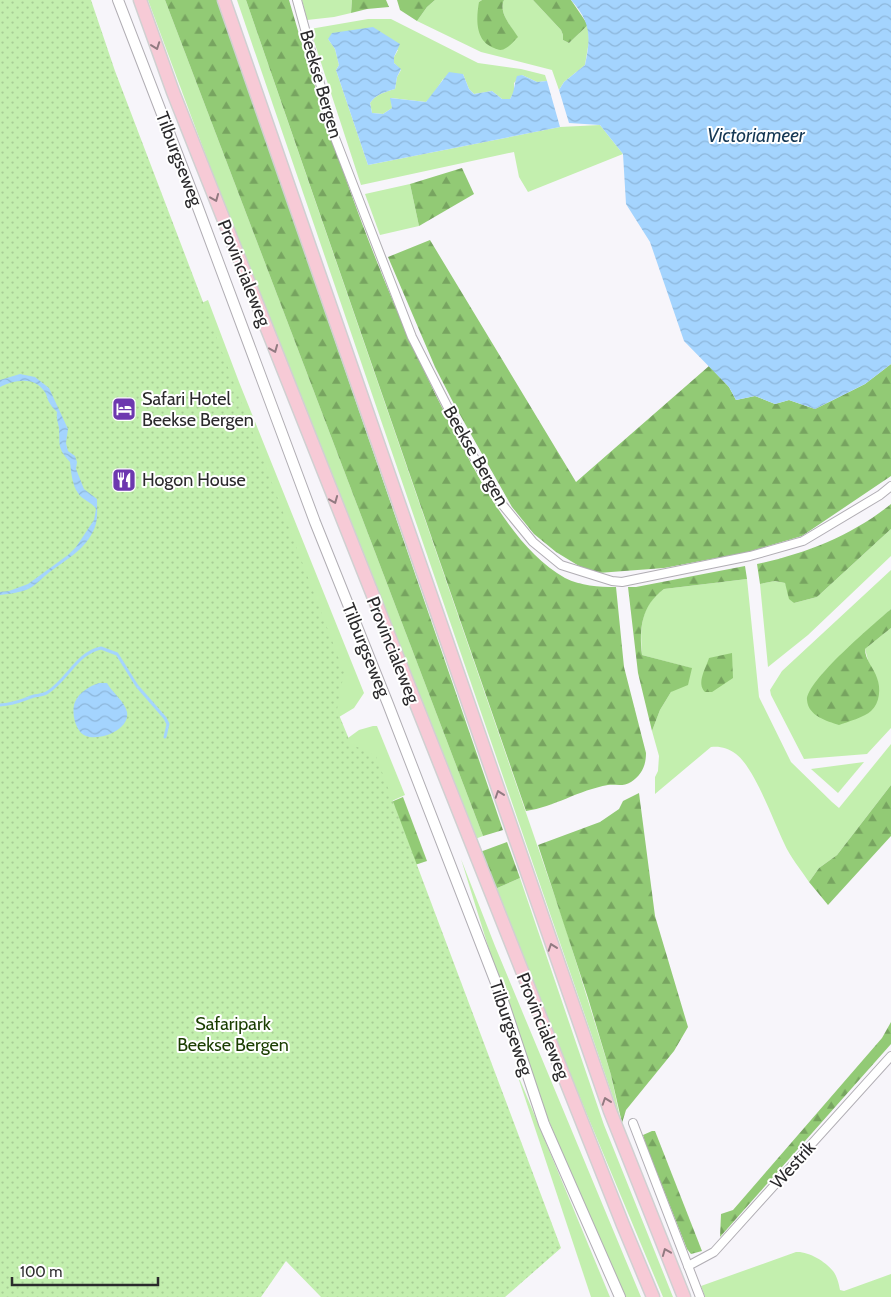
<svg xmlns="http://www.w3.org/2000/svg" width="891" height="1297" viewBox="0 0 891 1297" font-family="Cabin,sans-serif">
  <style>
    .grass { fill: #c3efae }
    .forest { fill: url(#forest-firs) }
    .park { fill: url(#park-dots) }
    .water { fill: url(#water-waves) }
    .lines { fill: none; stroke-linecap: round; stroke-linejoin: round }
    .stream { stroke: #a4d4fe; stroke-width: 3 }
    .minor-casing { stroke: #b1aeb4; stroke-width: 10 }
    .tertiary-casing { stroke: #b1aeb4; stroke-width: 12 }
    .trunk-casing { stroke: #d0d0d1; stroke-width: 15 }
    .minor { stroke: #fff; stroke-width: 8 }
    .tertiary { stroke: #fff; stroke-width: 10 }
    .trunk { stroke: #f7cad6; stroke-width: 12 }
    .oneway { stroke: #917a81 }
    .labels { text-anchor: middle; dominant-baseline: central; stroke-width: 4; stroke-linejoin: round; paint-order: stroke }
    .street-label { font-size: 18px; fill: #2b2a2c; stroke: #fff }
    .poi-label { font-size: 18px; fill: #2b2a2c; stroke: #fff; text-anchor: start }
    .park-label { font-size: 18px; fill: #1a3d00; stroke: #fff }
    .water-label { font-size: 19px; font-style: italic; fill: #153854; stroke: #fff }
  </style>
  <defs>
    <pattern id="forest-firs" width="22" height="20" patternUnits="userSpaceOnUse" patternTransform="scale(1.25)"><rect width="22" height="20" fill="#92ca75"/><path d="M5 1l3.5 6h-7zM16 11l3.5 6h-7z" fill="#77a460"/></pattern>
    <pattern id="park-dots" width="8" height="8" patternUnits="userSpaceOnUse" patternTransform="scale(1.25)"><rect width="8" height="8" fill="#c3efae"/><path d="M2 2h.1M6 6h.1" fill="none" stroke="#a8cd96" stroke-width="1.8" stroke-linecap="round"/></pattern>
    <pattern id="water-waves" width="16" height="10" patternUnits="userSpaceOnUse" patternTransform="scale(1.25)"><rect width="16" height="10" fill="#a4d4fe"/><path d="M0 5q4-4 8 0t8 0" fill="none" stroke="#8db6da"/></pattern>
  </defs>
  <rect width="100%" height="100%" fill="#f7f5fa"/>
  <g class="grass">
    <polygon points="148,0 165,0 483,836 475,839 223,202"/>
    <polygon points="237,0 246,0 564,923 611,1075 620,1118"/>
    <polygon points="302,0 352,0 351,13 334,17 307,20"/>
    <path d="M435,0H482L479,2L517,37C512,27 498,13 504,0H533L561,30L563,35V40L569,43L588,25L589,41L585,65L564,82L559,90L552,70L481,52L417,21L427,7Z"/>
    <path d="M368,19H391L478,63L521,69L545,75L547,81L537,82L522,75L514,83V92L510,99H502L492,91L474,94L469,89L463,74L443,79L431,98L426,102L391,98L392,108L383,114L372,113L370,103C376,94 385,92 395,89L397,77L401,70L394,63V57L398,50L328,39L335,49L339,65L336,70L368,165L560,127L600,125L623,154L528,192L519,177L514,152L361,185L310,29Z"/>
    <polygon points="410,184 419,226 380,235 365,194"/>
    <polygon points="208,300 239,382 364,693 354,708 339,717 193,307"/>
    <polygon points="891,529 891,556 808,635 768,667 760,584 775,581 785,583 794,603 817,597"/>
    <polygon points="891,570 891,609 822,674 869,664 865,649 891,628 891,728 867,754 804,759 771,695 770,690 782,671"/>
    <path d="M747,579L759,697L791,762L832,802L839,808L891,744V785L837,855L819,868L809,882C801,870 790,857 784,843C774,822 754,767 736,754C728,748 720,746 711,747L655,794V777L658,771L659,756L652,731L660,710L671,692L691,668L642,655C640,628 640,606 664,589Z"/>
    <polygon points="373,726 377,726 405,795 372,810 348,738 359,730"/>
    <polygon points="864,762 838,793 811,769"/>
    <polygon points="461,859 495,946 641,1297 626,1297 581,1199 545,1111 496,972"/>
    <polygon points="520,878 604,1125 673,1297 663,1297 548,1021 495,889"/>
    <polygon points="515,1068 610,1297 591,1297"/>
    <path d="M796,1252C808,1251 825,1261 833,1271C837,1276 839,1284 840,1290L844,1291L891,1274V1297H705L701,1286Z"/>
  </g>
  <g class="forest">
    <polygon points="165,0 218,0 503,830 483,836"/>
    <path d="M246,0H289C333,152 385,302 460,442C484,488 518,552 565,578C581,586 598,587 616,587L624,667L646,753C646,765 642,775 631,782C623,787 616,784 608,785C579,790 554,807 526,811Z"/>
    <polygon points="352,0 386,0 389,7 367,9 351,13"/>
    <polygon points="397,0 435,0 427,7 417,21 400,10"/>
    <path d="M482,0H504C498,13 512,27 518,37C514,41 510,46 506,48C502,51 498,50 494,48C475,41 476,19 479,2Z"/>
    <polygon points="533,0 571,0 588,25 569,43 563,40 563,35 561,30"/>
    <polygon points="462,168 474,194 419,226 410,184"/>
    <polygon points="430,240 576,482 709,366 729,387 736,400 755,396 775,404 789,400 815,409 865,384 891,364 891,476 802,536 748,552 664,568 598,573 579,566 556,552 534,534 512,507 455,406 435,367 388,257"/>
    <path d="M891,504V529L817,597L794,603L789,599L785,583L775,581L760,584L757,564C805,554 853,535 891,504Z"/>
    <path d="M745,566L747,579L664,589C641,606 639,629 642,655L692,668L688,685L671,692L660,710L652,731L638,673L628,587H636Z"/>
    <path d="M891,609V628L865,649C865,660 874,668 877,678C881,688 880,703 871,711C865,717 847,722 839,725C827,721 808,716 807,700C806,681 875,623 891,609Z"/>
    <path d="M732,653L733,678L712,692H705C696,683 706,668 709,658Z"/>
    <polygon points="891,785 891,836 828,905 809,882 819,868 837,855"/>
    <polygon points="639,793 655,916 688,1027 674,1051 626,1110 622,1123 611,1075 588,998 538,845 600,822 619,809 623,801"/>
    <polygon points="403,797 427,861 342,889 372,810"/>
    <polygon points="507,842 520,878 495,889 480,852"/>
    <polygon points="891,1022 891,1044 720,1237 721,1214 733,1210 882,1038"/>
    <polygon points="652,1131 655,1131 702,1251 691,1254 687,1249 646,1145 643,1135"/>
  </g>
  <polygon class="park" points="0,0 91,0 115,71 344,672 337,710 351,744 376,756 561,1248 505,1297 321,1297 286,1261 261,1297 0,1297"/>
  <g class="water">
    <path d="M571,0H891V364L865,384L815,409L789,400L775,404L755,396L736,400L729,387L684,341L650,242L626,204L623,154L600,125L569,123L559,90L564,82L585,65C591,37 591,22 571,0Z"/>
    <path d="M373,27L400,44L394,57V63L401,69L397,77L395,89C385,92 376,94 370,103L372,113L383,114L392,108L390,98L426,102L449,72L463,74L469,89L474,94L492,91L502,99H510C515,91 514,84 517,76L522,75L537,82L547,81L560,127L368,165L336,70L339,65L335,49L328,39L332,33Z"/>
    <path d="M20,374L35,377L49,388L68,429L66,443L68,451L75,456L77,462L76,469L84,489L97,499C97,508 98,519 95,527C85,552 64,560 46,575C38,582 33,588 23,591C16,593 8,594 0,595V592L9,591L28,584L68,555L76,547L94,520L96,509C92,502 82,500 78,493C72,485 71,471 70,462C57,448 60,445 59,428C58,422 56,419 57,412C54,409 51,406 49,402C47,399 47,394 44,391C34,376 14,380 0,387V380Z"/>
    <path d="M99,683H107C112,692 125,702 127,712C130,730 100,741 86,736C75,732 71,711 75,702C79,692 90,686 99,683Z"/>
  </g>
  <g class="lines">
    <path class="stream" d="M0,705C16,704 19,701 34,696C39,695 44,695 48,692C68,679 77,653 101,648L117,654L137,686L165,718L168,724L165,737"/>
    <g class="minor-casing">
      <g id="minor">
        <polyline points="297,0 335,138 412,337 469,449 501,503 533,542 561,565 612,581 622,582 750,556 803,541 880,495 891,486"/>
        <polyline points="633,1123 700,1297"/>
        <polyline points="688,1266 714,1252 891,1056"/>
      </g>
    </g>
    <g class="tertiary-casing">
      <polyline id="tertiary" points="118,0 197,205 315,522 388,704 503,1001 544,1124 620,1297"/>
    </g>
    <g class="trunk-casing">
      <g id="trunk">
        <polyline points="140,0 173,92 623,1225 653,1297"/>
        <polyline points="224,0 610,1111 684,1297"/>
      </g>
    </g>
    <use href="#minor" class="minor"/>
    <use href="#tertiary" class="tertiary"/>
    <use href="#trunk" class="trunk"/>
  </g>
  <defs><path id="oneway-chevron" d="M-2-3.5L2.5 0L-2 3.5" fill="none" stroke-width="1.6" stroke-linecap="round" stroke-linejoin="round" transform="scale(1.25)"/></defs>
  <g class="oneway">
    <use href="#oneway-chevron" transform="translate(156 46) rotate(70)"/>
    <use href="#oneway-chevron" transform="translate(215 198) rotate(68)"/>
    <use href="#oneway-chevron" transform="translate(274 349) rotate(68)"/>
    <use href="#oneway-chevron" transform="translate(334 500) rotate(68)"/>
    <use href="#oneway-chevron" transform="translate(499 794) rotate(-109)"/>
    <use href="#oneway-chevron" transform="translate(552 947) rotate(-109)"/>
    <use href="#oneway-chevron" transform="translate(606 1101) rotate(-109)"/>
    <use href="#oneway-chevron" transform="translate(666 1252) rotate(-112)"/>
  </g>
  <defs>
    <g id="hotel-square" transform="scale(1.25)"><rect x="-9" y="-9" width="18" height="18" rx="4" fill="#6d38af" stroke="#fff"/><path d="M-6-4.5h1.5V1H6V5H4.5V3h-9V5H-6ZM-4 0a1.8 1.8 0 1 1 3.6 0ZM.5 0V-2.5h3Q6-2.5 6 0Z" fill="#fff"/></g>
    <g id="restaurant-square" transform="scale(1.25)"><rect x="-9" y="-9" width="18" height="18" rx="4" fill="#6d38af" stroke="#fff"/><path d="M-5-6h1v4h1v-4h1v4h1v-4h1v5L-1.5 .5V6h-2V.5L-5-1ZM5-6V6H3V1.5H1.5Q1.5-4 5-6Z" fill="#fff"/></g>
  </defs>
  <g fill-rule="evenodd">
    <use href="#hotel-square" x="124" y="409"/>
    <use href="#restaurant-square" x="124" y="480"/>
  </g>
  <g class="labels">
    <g class="street-label">
      <text transform="translate(321 84) rotate(74)">Beekse Bergen</text>
      <text transform="translate(179 159) rotate(69)">Tilburgseweg</text>
      <text transform="translate(244 273) rotate(68)">Provincialeweg</text>
      <text transform="translate(476 456) rotate(60)">Beekse Bergen</text>
      <text transform="translate(366 650) rotate(68)">Tilburgseweg</text>
      <text transform="translate(393 650) rotate(68)">Provincialeweg</text>
      <text transform="translate(543 1026) rotate(68)">Provincialeweg</text>
      <text transform="translate(511 1028) rotate(71)">Tilburgseweg</text>
      <text transform="translate(793 1165) rotate(-48)">Westrik</text>
    </g>
    <g class="poi-label">
      <text x="142" y="399">Safari Hotel<tspan x="142" dy="21">Beekse Bergen</tspan></text>
      <text x="142" y="480">Hogon House</text>
    </g>
    <g class="park-label">
      <text x="233" y="1024">Safaripark<tspan x="233" dy="21">Beekse Bergen</tspan></text>
    </g>
    <g class="water-label">
      <text x="756" y="135">Victoriameer</text>
    </g>
  </g>
  <path d="M12 1277v8h146v-8" fill="none" stroke="#2b2a2c" stroke-width="2.5"/>
  <text x="20" y="1277" font-size="15" fill="#2b2a2c" stroke="#ffffff" stroke-width="4" paint-order="stroke">100 m</text>
</svg>
